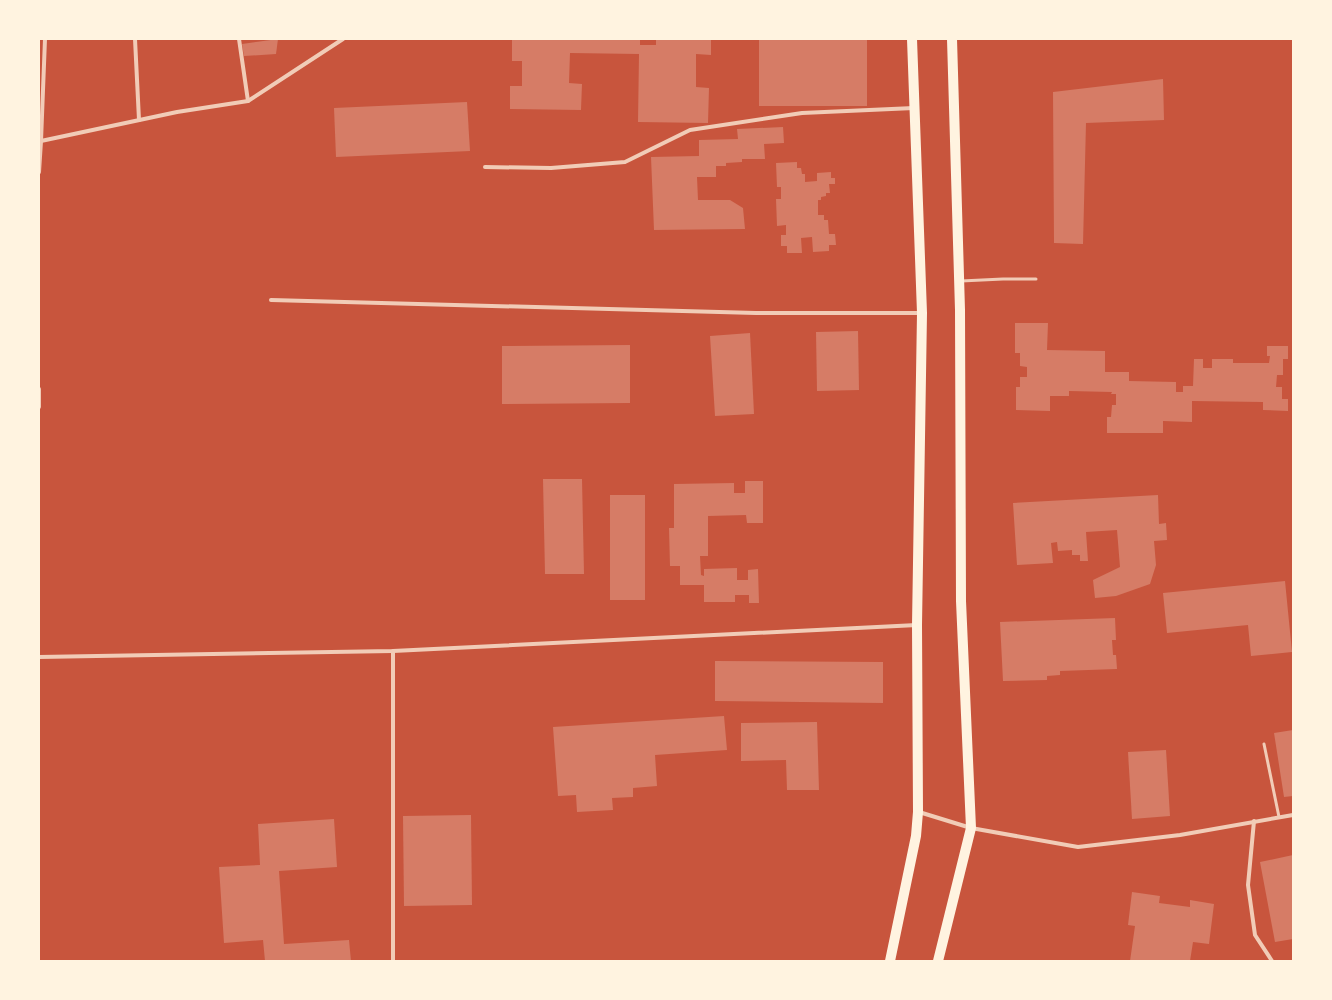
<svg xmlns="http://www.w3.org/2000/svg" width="1332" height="1000" viewBox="0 0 1332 1000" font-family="Commissioner,sans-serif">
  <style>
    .building { fill: #d67c66 }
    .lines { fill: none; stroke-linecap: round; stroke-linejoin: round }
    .service { stroke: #f1ccb7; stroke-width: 3 }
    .minor { stroke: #f1ccb7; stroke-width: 4 }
    .primary { stroke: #fff3e0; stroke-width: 10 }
  </style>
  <rect width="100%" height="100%" fill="#c8553d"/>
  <g class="building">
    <polygon points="278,39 276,54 244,56 242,44"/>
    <polygon points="512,39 640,39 640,45 656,45 656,39 711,39 711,55 696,54 696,87 709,88 708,123 638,122 639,54 570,53 569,83 582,84 581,110 510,109 510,86 522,86 522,61 512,61"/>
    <rect x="759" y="39" width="108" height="67"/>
    <polygon points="1163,79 1164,120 1086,123 1083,244 1054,243 1053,92"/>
    <polygon points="467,102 470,151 336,157 334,108"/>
    <polygon points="783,127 784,143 764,144 765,159 742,159 742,162 726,163 726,166 716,166 716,177 697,177 698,200 730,200 743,208 745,229 654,230 651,157 699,156 699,140 738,139 737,129"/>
    <polygon points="797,162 797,168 801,168 802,174 805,174 805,182 817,181 817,173 831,172 831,178 835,178 835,184 829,184 830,193 826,193 826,196 821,197 821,200 818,200 818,215 824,215 824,220 828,220 829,234 835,234 836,245 829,245 829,251 813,252 812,237 801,238 802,253 787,253 787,246 781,246 781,235 786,235 786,225 777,226 776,199 781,199 781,187 777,187 776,163"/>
    <polygon points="1015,323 1048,323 1047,350 1105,351 1105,372 1129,372 1129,381 1176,382 1176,392 1183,392 1183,386 1193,386 1194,359 1203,359 1203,368 1212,368 1212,359 1233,359 1233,363 1269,363 1270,356 1267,356 1267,346 1288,346 1288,359 1283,359 1283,375 1277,375 1276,387 1282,387 1282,399 1288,399 1288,411 1263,410 1263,402 1192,401 1192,422 1163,421 1163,433 1107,433 1107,417 1111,417 1112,405 1116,405 1116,394 1111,394 1112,392 1069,391 1069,396 1050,396 1050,411 1016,410 1016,387 1020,387 1020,377 1027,377 1027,367 1020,366 1020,353 1015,353"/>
    <polygon points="858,331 859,390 817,391 816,332"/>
    <polygon points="750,333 754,414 715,416 710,336"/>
    <polygon points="630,345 630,403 502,404 502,346"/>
    <polygon points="543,479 582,479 584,574 545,574"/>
    <polygon points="745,481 763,481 763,523 747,523 746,515 708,516 708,556 700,556 701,575 704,576 704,569 737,568 737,580 748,580 748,570 758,569 759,603 749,603 749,595 735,595 735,602 704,602 704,585 680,585 680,566 670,566 669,528 674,528 674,484 734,483 734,493 745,493"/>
    <rect x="610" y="495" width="35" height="105"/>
    <polygon points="1158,495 1159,524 1166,523 1167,540 1154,541 1156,565 1150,584 1116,596 1095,598 1093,580 1120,567 1117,530 1086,532 1088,561 1080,561 1080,555 1072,555 1072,550 1058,551 1057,542 1051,543 1053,563 1017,565 1013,503"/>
    <polygon points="1285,581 1292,652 1251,656 1248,625 1167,633 1163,593"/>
    <polygon points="1115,618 1116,640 1112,640 1113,655 1116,655 1117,669 1060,671 1060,675 1047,676 1047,680 1003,681 1000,622"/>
    <polygon points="715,661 883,662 883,703 715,701"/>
    <polygon points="724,716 727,750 655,755 657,786 633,788 633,797 612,798 613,810 577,812 576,795 558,796 553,727"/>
    <polygon points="817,722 819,790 787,790 786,760 741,761 741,723"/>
    <polygon points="1293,730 1293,796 1284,797 1274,733"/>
    <polygon points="1166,750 1170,816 1132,819 1128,752"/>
    <polygon points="471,815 472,905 404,906 403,816"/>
    <polygon points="334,819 337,867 279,871 284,944 349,940 351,961 265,961 263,940 224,943 219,867 260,865 258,824"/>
    <polygon points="1293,855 1293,939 1275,942 1260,862"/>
    <polygon points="1132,892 1160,896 1159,903 1190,907 1190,900 1214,904 1209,944 1193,942 1190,961 1130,961 1135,926 1128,925"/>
  </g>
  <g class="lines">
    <g class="service">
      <polyline points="961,281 1003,279 1036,279"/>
      <polyline points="1264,744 1279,817"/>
    </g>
    <g class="minor">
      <polyline points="135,39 139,120"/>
      <polyline points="239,39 248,101"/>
      <polyline points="41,141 45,39"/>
      <polyline points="485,167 551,168 625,162 690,130 802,113 914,108"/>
      <polyline points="39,172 41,141 177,112 248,101 343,39"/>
      <polyline points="271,300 756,313 921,313"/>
      <polyline points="39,389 39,407"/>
      <polyline points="39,657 393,651 917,625"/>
      <polyline points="919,812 971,828 1078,847 1180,835 1293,815"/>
      <polyline points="1254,821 1248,885 1255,935 1272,961"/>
      <polyline points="393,961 393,651"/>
    </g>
    <g class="primary">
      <polyline points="890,961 916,836 918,812 917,625 922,313 912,39"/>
      <polyline points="938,961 971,828 961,601 960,310 952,39"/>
    </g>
  </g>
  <rect width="1332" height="1000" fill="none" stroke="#fff3e0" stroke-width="80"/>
</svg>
